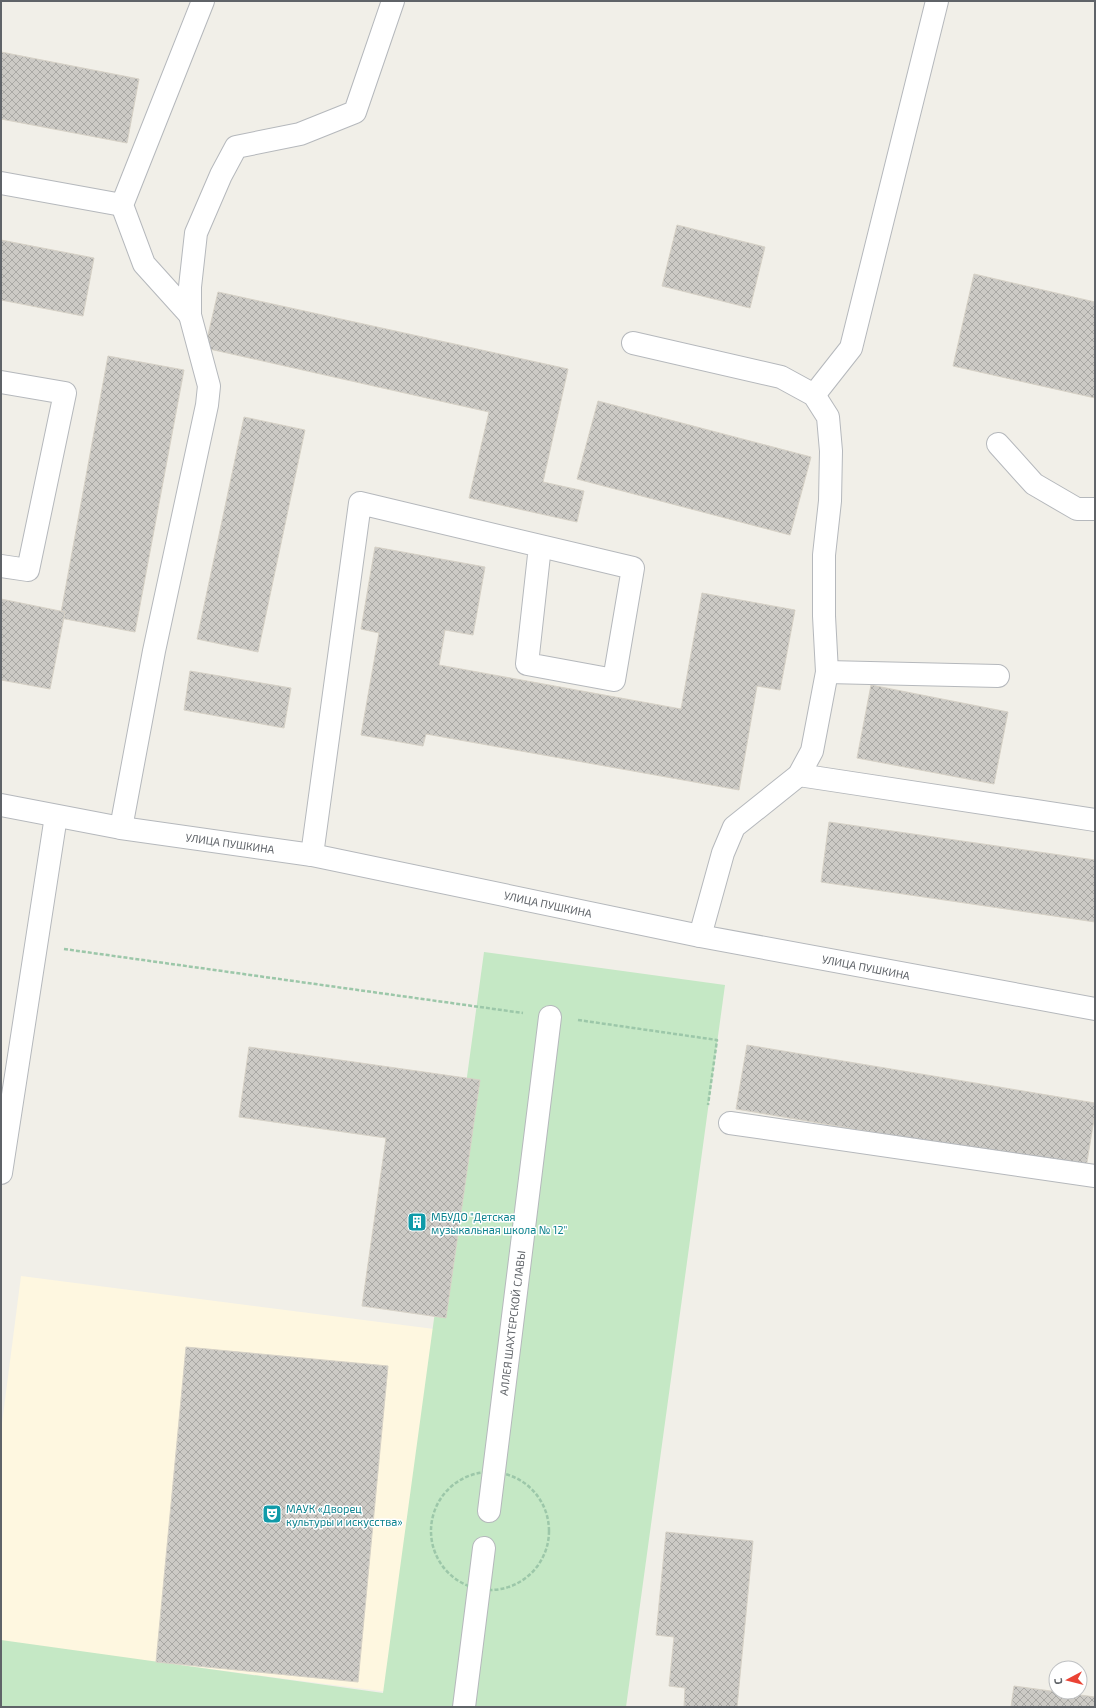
<svg xmlns="http://www.w3.org/2000/svg" width="1096" height="1708" viewBox="0 0 1096 1708" font-family="'Exo 2',sans-serif">
  <style>
    .commercial { fill: #fef7e0 }
    .park { fill: #c5e8c5 }
    .building { fill: url(#building-cross-hatch); stroke: #d6d1c6 }
    .lines { fill: none; stroke-linecap: round; stroke-linejoin: round }
    .minor-casing { stroke: #b5b8bc; stroke-width: 24 }
    .path { stroke: #9cc7a9; stroke-width: 2.5; stroke-dasharray: 4 2; stroke-linecap: butt }
    .minor { stroke: #fff; stroke-width: 22 }
    .labels { text-anchor: middle; dominant-baseline: central; stroke-width: 3; stroke-linejoin: round; paint-order: stroke }
    .street-label { font-size: 11px; fill: #5f6368; stroke: #fff }
    .culture-label { font-size: 11px; fill: #0d838f; stroke: #fff; text-anchor: start }
  </style>
  <defs>
    <pattern id="building-cross-hatch" width="8" height="8" patternUnits="userSpaceOnUse"><rect width="8" height="8" fill="#cccac5"/><path d="M0 0l8 8M0 8l8-8" fill="none" stroke="#a9a8a4"/></pattern>
  </defs>
  <rect width="100%" height="100%" fill="#f1efe8"/>
  <polygon class="commercial" points="21,1276 442,1330 396,1693 1,1642 1,1431"/>
  <polygon class="park" points="484,952 725,985 626,1707 1,1707 1,1640 383,1693"/>
  <g class="building">
    <polygon points="1,52 139,79 127,143 1,119"/>
    <polygon points="677,225 765,247 750,308 662,286"/>
    <polygon points="1,240 94,258 83,316 1,300"/>
    <polygon points="974,274 1095,302 1095,398 953,366"/>
    <polygon points="218,292 568,369 543,482 584,491 577,522 469,498 489,412 205,348"/>
    <polygon points="108,356 184,370 135,632 60,618"/>
    <polygon points="598,401 811,457 790,535 577,479"/>
    <polygon points="244,417 305,430 258,652 197,639"/>
    <polygon points="375,547 485,567 473,635 445,630 439,665 681,709 702,593 795,610 780,690 757,686 739,790 426,734 423,746 361,735 379,633 361,629"/>
    <polygon points="1,599 65,612 50,689 1,680"/>
    <polygon points="190,671 291,688 284,728 184,710"/>
    <polygon points="871,685 1008,712 994,784 857,758"/>
    <polygon points="829,822 1095,860 1095,922 821,882"/>
    <polygon points="747,1045 1095,1103 1095,1113 1086,1168 736,1109"/>
    <polygon points="249,1047 480,1080 446,1318 362,1306 386,1138 239,1117"/>
    <polygon points="186,1347 388,1366 358,1682 156,1662"/>
    <polygon points="666,1532 753,1541 737,1707 684,1707 685,1688 669,1686 674,1637 656,1635"/>
    <polygon points="1014,1686 1095,1697 1095,1707 1011,1707"/>
  </g>
  <g class="lines">
    <g class="minor-casing">
      <g id="minor">
        <polyline points="1,183 122,205"/>
        <polyline points="190,315 144,264 122,205 203,1"/>
        <polyline points="633,343 781,377 814,395 828,417 831,451 830,501 824,555 824,616 827,672 812,751 799,775 734,827 723,853 700,936"/>
        <polyline points="1,382 65,393 28,570 1,566"/>
        <polyline points="814,395 851,348 937,1"/>
        <polyline points="998,444 1034,484 1077,509 1095,509"/>
        <polyline points="827,672 998,676"/>
        <polyline points="799,775 1095,820"/>
        <polyline points="1,805 121,828 312,855 700,936 1095,1009"/>
        <polyline points="121,828 154,651 207,405 209,386 190,315 190,287 196,233 221,175 236,147 300,134 355,112 393,1"/>
        <polyline points="312,855 360,503 633,568 614,680 527,664 540,546"/>
        <polyline points="730,1123 1095,1176"/>
        <polyline points="1,1173 56,816"/>
        <polyline points="489,1511 550,1017"/>
        <polyline points="464,1707 484,1548"/>
      </g>
    </g>
    <g class="path">
      <polyline points="64,949 523,1013"/>
      <polyline points="578,1020 717,1040 708,1105"/>
      <circle cx="490" cy="1531" r="59"/>
    </g>
    <use href="#minor" class="minor"/>
  </g>
  <defs>
    <g id="building-square" transform="scale(1)"><rect x="-9" y="-9" width="18" height="18" rx="4" fill="#0f9aa8" stroke="#fff"/><path d="M-4-6H4V6H1V3H-1V6H-4ZM-2.5-4.3h1.7v1.8h-1.7ZM.8-4.3h1.7v1.8H.8ZM-2.5-1h1.7V.8h-1.7ZM.8-1h1.7V.8H.8Z" fill="#fff"/></g>
    <g id="theatre-square" transform="scale(1)"><rect x="-9" y="-9" width="18" height="18" rx="4" fill="#0f9aa8" stroke="#fff"/><path d="M-5-5.5Q0-4 5-5.5V0Q5 5 0 6Q-5 5-5 0ZM-3.3-2.5H-1v1.5H-3.3ZM1-2.5H3.3v1.5H1ZM-2.8 1Q0 5.5 2.8 1Z" fill="#fff"/></g>
  </defs>
  <g fill-rule="evenodd">
    <use href="#building-square" x="417" y="1222"/>
    <use href="#theatre-square" x="272" y="1514"/>
  </g>
  <g class="labels">
    <g class="street-label">
      <text transform="translate(230 843) rotate(8)">УЛИЦА ПУШКИНА</text>
      <text transform="translate(548 904) rotate(12)">УЛИЦА ПУШКИНА</text>
      <text transform="translate(866 967) rotate(11)">УЛИЦА ПУШКИНА</text>
      <text transform="translate(512 1323) rotate(-83)">АЛЛЕЯ ШАХТЕРСКОЙ СЛАВЫ</text>
    </g>
    <g class="culture-label">
      <text x="431" y="1216">МБУДО "Детская<tspan x="431" dy="13">музыкальная школа № 12"</tspan></text>
      <text x="286" y="1508">МАУК «Дворец<tspan x="286" dy="13">культуры и искусства»</tspan></text>
    </g>
  </g>
  <rect width="1096" height="1708" fill="none" stroke="#5f6368" stroke-width="4"/>
  <g transform="translate(1068 1680) rotate(263)"><circle r="19" fill="#ffffff" stroke="#bfc1c3"/>
  <path d="M0-3L7 15L0 10L-7 15Z" fill="#ea4335"/>
  <text y="-6" font-size="11" font-weight="bold" text-anchor="middle" fill="#5f6368">С</text>
  </g>
</svg>
